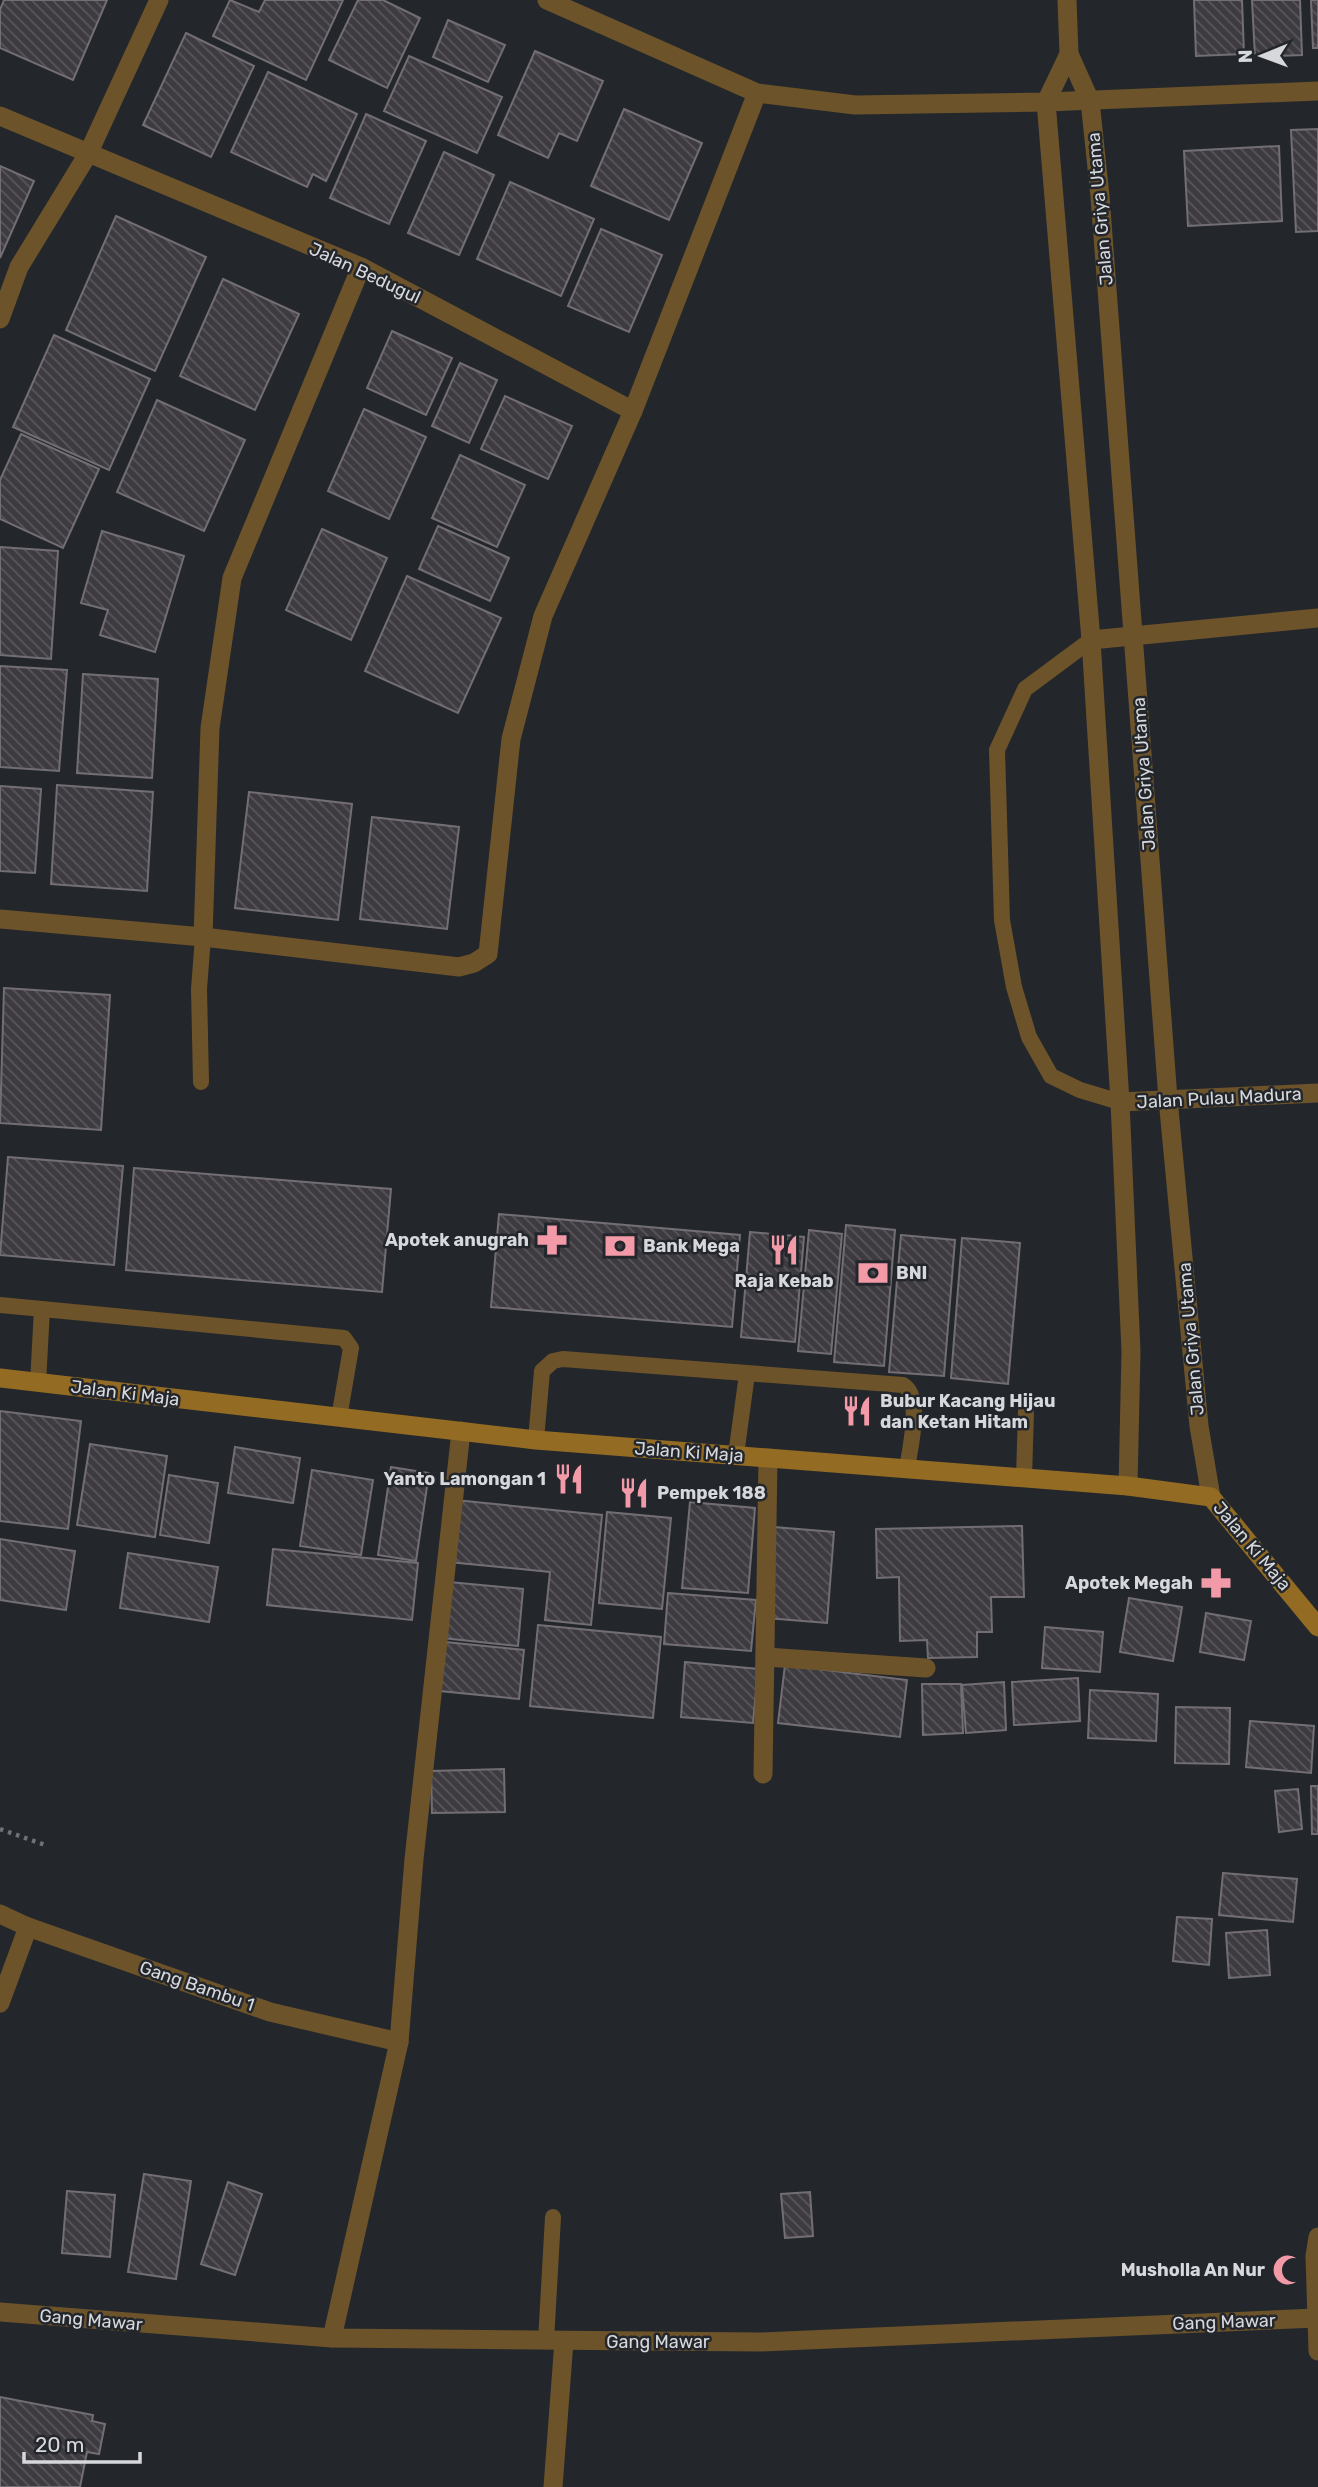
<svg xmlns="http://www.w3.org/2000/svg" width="1318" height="2487" viewBox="0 0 1318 2487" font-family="Rubik,sans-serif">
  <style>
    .building { fill: url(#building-back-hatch); stroke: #726e74; stroke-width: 2 }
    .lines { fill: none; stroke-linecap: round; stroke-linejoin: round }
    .path { stroke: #6e7176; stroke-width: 4.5; stroke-dasharray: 3.5 5; stroke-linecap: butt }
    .service { stroke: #6d532a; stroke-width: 16 }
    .minor { stroke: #6d532a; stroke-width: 19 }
    .tertiary { stroke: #6d532a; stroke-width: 19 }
    .secondary { stroke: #946b23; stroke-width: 19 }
    .labels { text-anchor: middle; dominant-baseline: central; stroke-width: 5; stroke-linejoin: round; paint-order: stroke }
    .street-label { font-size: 18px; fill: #d6d8dc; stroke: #23272c }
    .poi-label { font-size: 18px; font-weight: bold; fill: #d6d8dc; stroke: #23272c; text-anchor: end }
  </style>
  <defs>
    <pattern id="building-back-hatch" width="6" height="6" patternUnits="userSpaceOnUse" patternTransform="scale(1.75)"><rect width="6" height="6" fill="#3e3b40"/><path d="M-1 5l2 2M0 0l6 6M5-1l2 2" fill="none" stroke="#59575b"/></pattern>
  </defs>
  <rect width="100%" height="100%" fill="#23272c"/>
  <g class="building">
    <polygon points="4,0 107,0 73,80 0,48 0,10"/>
    <polygon points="230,0 259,12 265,0 343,0 306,80 213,36"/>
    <polygon points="358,0 383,0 420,18 387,88 329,60"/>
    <polygon points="1194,0 1242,0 1244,54 1196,56"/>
    <polygon points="1252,0 1300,0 1302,55 1255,57"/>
    <polygon points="1311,0 1318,0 1318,48 1313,48"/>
    <polygon points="448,20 505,45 488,82 433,57"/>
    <polygon points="186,33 254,66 211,157 143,125"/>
    <polygon points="535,51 603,81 577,141 559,133 548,158 498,135"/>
    <polygon points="409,56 502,97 477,153 384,111"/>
    <polygon points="268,72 357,114 326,181 313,174 307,187 231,152"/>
    <polygon points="624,109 702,143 669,220 591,186"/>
    <polygon points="366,114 426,141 389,224 330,198"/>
    <polygon points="1318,129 1318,231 1296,232 1291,130"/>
    <polygon points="1279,146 1282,221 1188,226 1184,151"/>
    <polygon points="444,152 494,175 459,255 408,233"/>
    <polygon points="0,166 34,181 0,258"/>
    <polygon points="510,182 594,219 561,296 477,259"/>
    <polygon points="116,216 206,257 155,371 66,330"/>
    <polygon points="601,229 662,255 629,332 568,306"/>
    <polygon points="223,279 299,314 255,410 180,376"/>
    <polygon points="392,331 452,358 426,415 367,388"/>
    <polygon points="54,335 150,379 109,470 13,427"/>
    <polygon points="460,363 497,380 469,443 432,426"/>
    <polygon points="505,396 572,426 548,479 481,449"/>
    <polygon points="157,400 245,440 204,531 117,492"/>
    <polygon points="364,409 426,437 389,519 328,491"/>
    <polygon points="21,434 99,469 63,548 0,519 0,480"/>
    <polygon points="460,455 525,485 497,547 432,518"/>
    <polygon points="438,526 509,558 490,601 419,569"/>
    <polygon points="322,529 387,558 351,640 286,610"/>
    <polygon points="102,531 184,556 155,652 100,635 108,610 81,603"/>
    <polygon points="0,547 58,551 51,659 0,655"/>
    <polygon points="407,576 501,618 458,713 365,671"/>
    <polygon points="0,666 67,670 59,771 0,767"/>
    <polygon points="83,674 158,679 152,778 77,773"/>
    <polygon points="57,785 153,792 147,891 51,884"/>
    <polygon points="0,786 41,789 35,873 0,871"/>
    <polygon points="249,792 352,804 338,920 235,908"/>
    <polygon points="372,817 459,827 447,929 360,919"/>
    <polygon points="4,988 110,995 101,1130 0,1123"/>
    <polygon points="8,1157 123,1166 114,1265 0,1255"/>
    <polygon points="134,1168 391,1189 382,1292 126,1270"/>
    <polygon points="499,1214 740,1235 732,1327 491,1307"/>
    <polygon points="846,1225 895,1230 884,1366 834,1362"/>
    <polygon points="809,1230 842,1234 831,1354 798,1351"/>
    <polygon points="750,1232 804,1237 795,1342 741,1337"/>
    <polygon points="901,1235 955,1240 944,1376 889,1372"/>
    <polygon points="962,1238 1020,1243 1008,1384 951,1378"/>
    <polygon points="0,1411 81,1421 68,1529 0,1521"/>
    <polygon points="90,1444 167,1456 155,1537 77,1525"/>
    <polygon points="235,1447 300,1458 293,1503 228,1493"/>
    <polygon points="391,1467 429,1473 416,1561 378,1555"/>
    <polygon points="312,1470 373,1480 361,1555 300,1546"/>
    <polygon points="169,1475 218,1483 209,1543 160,1535"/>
    <polygon points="455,1500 602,1515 591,1625 545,1620 550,1572 449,1562"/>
    <polygon points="690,1502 755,1508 748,1593 682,1588"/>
    <polygon points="607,1512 671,1518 662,1609 599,1603"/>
    <polygon points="1022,1526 1024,1597 991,1597 992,1632 977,1632 977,1657 928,1658 927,1640 900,1641 899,1577 877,1578 876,1529"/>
    <polygon points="774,1527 834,1532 827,1623 767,1618"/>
    <polygon points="0,1539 75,1551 66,1610 0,1600"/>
    <polygon points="273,1549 418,1563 412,1620 267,1605"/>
    <polygon points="128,1553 218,1567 209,1622 120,1608"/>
    <polygon points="449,1582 523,1589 518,1646 443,1638"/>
    <polygon points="668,1593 756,1600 751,1651 664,1644"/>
    <polygon points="1129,1598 1182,1607 1173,1661 1120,1652"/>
    <polygon points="1206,1613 1251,1621 1244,1660 1200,1652"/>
    <polygon points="538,1625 661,1637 653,1718 530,1706"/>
    <polygon points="1045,1627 1103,1632 1100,1672 1042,1668"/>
    <polygon points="445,1642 524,1650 519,1699 440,1691"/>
    <polygon points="685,1662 758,1669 753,1723 681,1717"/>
    <polygon points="785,1665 907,1680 900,1737 778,1723"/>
    <polygon points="1078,1678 1080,1721 1014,1725 1012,1682"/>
    <polygon points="1004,1682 1006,1730 966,1733 962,1685"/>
    <polygon points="922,1684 961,1684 963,1733 923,1735"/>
    <polygon points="1090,1690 1158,1694 1156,1741 1088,1738"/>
    <polygon points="1176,1707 1230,1708 1229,1764 1175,1763"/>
    <polygon points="1250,1721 1314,1726 1311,1773 1246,1767"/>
    <polygon points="504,1769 505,1812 432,1813 431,1771"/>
    <polygon points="1311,1786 1318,1786 1318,1834 1312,1834"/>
    <polygon points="1298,1789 1302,1829 1279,1832 1275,1791"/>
    <polygon points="1223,1873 1297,1879 1293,1922 1219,1915"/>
    <polygon points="1177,1917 1212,1919 1209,1965 1173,1961"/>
    <polygon points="1267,1930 1270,1975 1229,1978 1226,1933"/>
    <polygon points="144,2174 191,2181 176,2279 128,2272"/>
    <polygon points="228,2182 262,2194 235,2275 201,2264"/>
    <polygon points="67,2191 115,2195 110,2257 62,2253"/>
    <polygon points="810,2192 813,2236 785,2238 781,2194"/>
    <polygon points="0,2397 93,2415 92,2421 105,2424 99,2454 87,2452 80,2487 0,2487"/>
  </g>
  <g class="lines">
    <polyline class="path" points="0,1829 45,1845"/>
    <g class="service">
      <polyline points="1091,640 1025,689 997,750 1002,920 1014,987 1029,1037 1051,1076 1080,1090 1120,1102"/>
      <polyline points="201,1082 199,989 203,937"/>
      <polyline points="0,1305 344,1338 351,1348 339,1418"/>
      <polyline points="38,1383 42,1309"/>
      <path d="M536,1440L542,1371L553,1361L563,1359L903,1385C923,1396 910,1449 907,1468"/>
      <polyline points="736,1455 747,1374"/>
      <polyline points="1024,1478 1026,1411"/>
      <polyline points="546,2341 553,2217"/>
    </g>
    <g class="minor">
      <polyline points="547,0 757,93 855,105 1046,102 1318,91"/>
      <polyline points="0,116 361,267 633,411"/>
      <polyline points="0,319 19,267 88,154 159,0"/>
      <polyline points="1091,640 1318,618"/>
      <polyline points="0,919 203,937 459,967 474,963 488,954 511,739 543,616 633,411 757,93"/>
      <polyline points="203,937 210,728 232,578 361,267"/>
      <polyline points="1120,1102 1318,1093"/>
      <polyline points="766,1657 926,1668"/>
      <polyline points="763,1774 768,1458"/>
      <polyline points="0,1914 28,1927 270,2012 399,2042"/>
      <polyline points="0,2003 28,1927"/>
      <polyline points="1318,2237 1315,2256 1318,2351"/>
      <polyline points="0,2312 332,2338 760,2342 1316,2318"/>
      <polyline points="332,2338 399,2042 414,1859 461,1431"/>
      <polyline points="553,2487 564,2341"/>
    </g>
    <g class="tertiary">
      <polyline points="1067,0 1069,54 1090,101 1100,196 1168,1099 1199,1426 1211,1497"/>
      <polyline points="1069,54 1046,102 1091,640 1120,1102 1131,1352 1128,1486"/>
    </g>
    <polyline class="secondary" points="0,1378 536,1440 1128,1486 1211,1497 1318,1627"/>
  </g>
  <defs>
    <g id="pharmacy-bare" transform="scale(2.415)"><path d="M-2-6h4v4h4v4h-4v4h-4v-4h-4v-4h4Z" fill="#f39aa8" stroke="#23272c" stroke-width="2.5" paint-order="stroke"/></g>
    <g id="bank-bare" transform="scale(2.415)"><path d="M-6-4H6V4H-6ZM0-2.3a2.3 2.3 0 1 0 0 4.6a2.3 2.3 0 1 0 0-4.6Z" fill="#f39aa8" stroke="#23272c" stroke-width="2.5" paint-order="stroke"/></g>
    <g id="restaurant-bare" transform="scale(2.415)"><path d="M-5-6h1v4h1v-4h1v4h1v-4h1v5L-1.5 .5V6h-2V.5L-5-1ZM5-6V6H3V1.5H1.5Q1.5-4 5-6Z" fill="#f39aa8" stroke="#23272c" stroke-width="2.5" paint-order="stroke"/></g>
    <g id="mosque-bare" transform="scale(2.415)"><path d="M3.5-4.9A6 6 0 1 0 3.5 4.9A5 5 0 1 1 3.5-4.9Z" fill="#f39aa8" stroke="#23272c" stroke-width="2.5" paint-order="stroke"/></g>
  </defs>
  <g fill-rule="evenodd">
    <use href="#pharmacy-bare" x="552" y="1240"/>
    <use href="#bank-bare" x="620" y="1246"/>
    <use href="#restaurant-bare" x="784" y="1250"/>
    <use href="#bank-bare" x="873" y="1273"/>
    <use href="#restaurant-bare" x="857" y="1411"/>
    <use href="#restaurant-bare" x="569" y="1479"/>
    <use href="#restaurant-bare" x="634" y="1493"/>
    <use href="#pharmacy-bare" x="1216" y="1583"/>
    <use href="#mosque-bare" x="1288" y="2270"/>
  </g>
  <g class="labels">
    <g class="street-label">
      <text transform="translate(1100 209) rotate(-95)">Jalan Griya Utama</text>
      <text transform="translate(365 273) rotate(25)">Jalan Bedugul</text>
      <text transform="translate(1144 774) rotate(-94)">Jalan Griya Utama</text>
      <text transform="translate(1219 1098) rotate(-3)">Jalan Pulau Madura</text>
      <text transform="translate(1191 1339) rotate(-95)">Jalan Griya Utama</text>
      <text transform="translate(125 1393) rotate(7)">Jalan Ki Maja</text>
      <text transform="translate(689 1452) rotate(4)">Jalan Ki Maja</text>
      <text transform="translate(1252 1546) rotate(50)">Jalan Ki Maja</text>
      <text transform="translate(197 1986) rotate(19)">Gang Bambu 1</text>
      <text transform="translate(91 2320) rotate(5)">Gang Mawar</text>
      <text transform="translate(1224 2322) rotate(-2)">Gang Mawar</text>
      <text x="658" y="2342">Gang Mawar</text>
    </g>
    <g class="poi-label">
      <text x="529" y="1240">Apotek anugrah</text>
      <text x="643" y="1246" text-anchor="start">Bank Mega</text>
      <text x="896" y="1273" text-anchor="start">BNI</text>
      <text x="784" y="1281" text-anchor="middle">Raja Kebab</text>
      <text x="880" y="1401" text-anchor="start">Bubur Kacang Hijau<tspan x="880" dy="21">dan Ketan Hitam</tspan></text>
      <text x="546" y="1479">Yanto Lamongan 1</text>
      <text x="657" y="1493" text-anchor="start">Pempek 188</text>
      <text x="1193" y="1583">Apotek Megah</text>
      <text x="1265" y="2270">Musholla An Nur</text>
    </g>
  </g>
  <g transform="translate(1262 56) rotate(269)" stroke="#23272c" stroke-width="5" paint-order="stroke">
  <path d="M0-5L12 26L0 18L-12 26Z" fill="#d6d8dc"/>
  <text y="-10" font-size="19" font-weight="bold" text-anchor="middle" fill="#d6d8dc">N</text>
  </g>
  <path d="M24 2452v10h116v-10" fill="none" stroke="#d6d8dc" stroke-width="3.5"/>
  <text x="35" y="2452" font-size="21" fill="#d6d8dc" stroke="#23272c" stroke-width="5" paint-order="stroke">20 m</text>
</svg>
